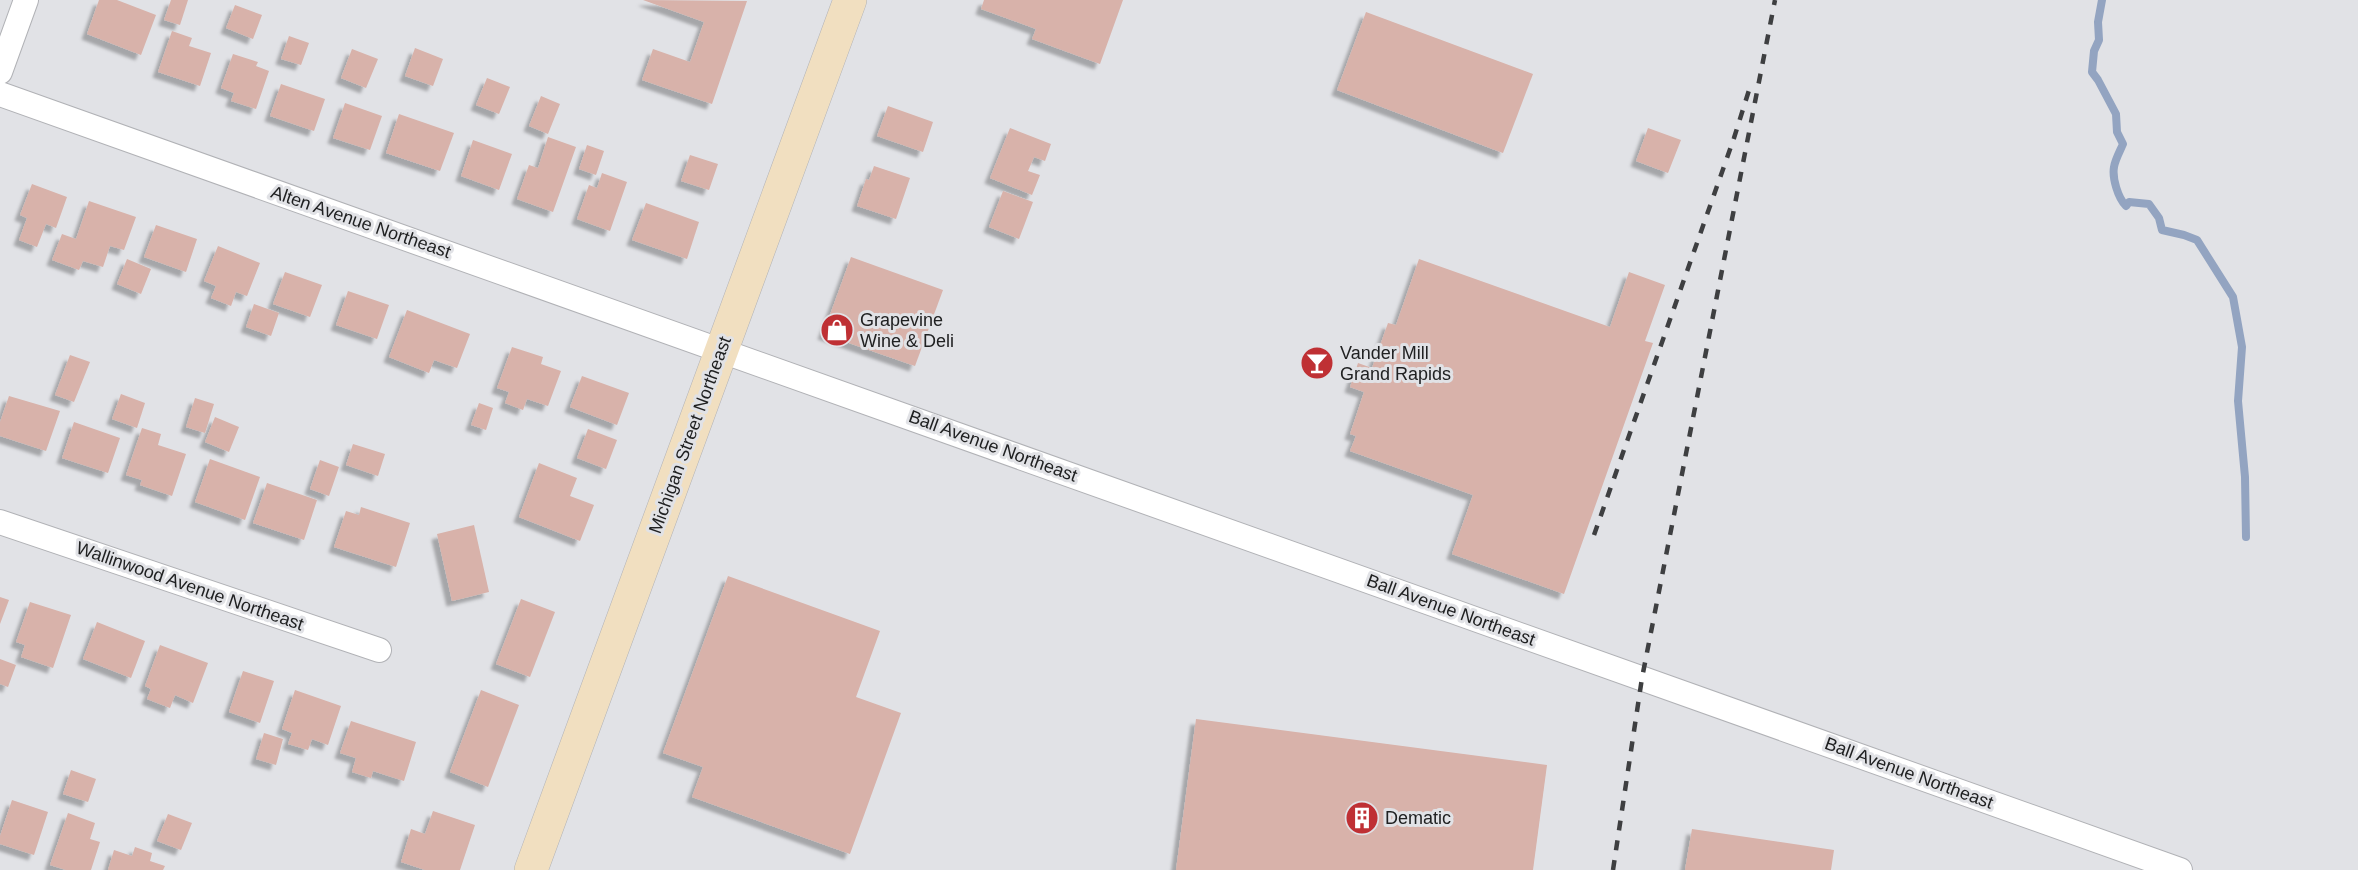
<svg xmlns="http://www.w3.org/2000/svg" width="2358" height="870" viewBox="0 0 2358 870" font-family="Arial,sans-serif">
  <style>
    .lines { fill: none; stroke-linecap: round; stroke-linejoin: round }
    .stream { stroke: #93a4c1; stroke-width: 8 }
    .building { fill: #d8b2aa; filter: url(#shadow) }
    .street-casing { stroke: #b1b2b6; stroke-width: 26 }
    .secondary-casing { stroke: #b1b2b6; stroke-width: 34 }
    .street { stroke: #fff; stroke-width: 24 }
    .secondary { stroke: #f1dfc0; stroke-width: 33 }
    .rail { stroke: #3e3f41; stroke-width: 4.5; stroke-dasharray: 10 10; stroke-linecap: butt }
    .labels { text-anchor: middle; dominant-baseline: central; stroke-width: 6; stroke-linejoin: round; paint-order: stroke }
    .street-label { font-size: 18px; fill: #202122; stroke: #e1e2e6 }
    .poi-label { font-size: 18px; fill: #202122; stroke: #e1e2e6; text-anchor: start }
  </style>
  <defs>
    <filter id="shadow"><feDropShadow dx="-5.5" dy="5.5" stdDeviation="1.5" flood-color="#0004"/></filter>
  </defs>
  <rect width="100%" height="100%" fill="#e1e2e6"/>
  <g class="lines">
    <path class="stream" d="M2102,0L2098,22L2099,40L2094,51L2092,72L2098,80L2116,114L2117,132L2123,144C2120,151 2115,160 2114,167C2112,178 2118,198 2126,206L2129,202L2149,204L2159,218L2162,230L2184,235L2197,240L2233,297L2242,347L2238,401L2245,477L2246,537"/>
  </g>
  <g class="building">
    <polygon points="99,0 117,0 156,15 141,55 87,34"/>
    <polygon points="171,0 188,0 180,25 164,20"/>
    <polygon points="643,0 747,1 712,104 642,80 653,49 690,62 704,22"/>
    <polygon points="984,0 1123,0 1100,64 1032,39 1036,29 981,9"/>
    <polygon points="235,5 262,15 253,39 226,28"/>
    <polygon points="1366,12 1533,74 1503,153 1337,90"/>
    <polygon points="172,31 192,38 189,46 211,53 200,86 158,72"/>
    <polygon points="289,36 309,43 301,65 281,59"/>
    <polygon points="415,48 443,59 433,86 405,76"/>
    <polygon points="352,49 378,59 366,88 341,78"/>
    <polygon points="233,54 258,62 256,66 269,71 256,109 231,101 234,93 221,88"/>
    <polygon points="487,78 510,87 499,114 476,105"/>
    <polygon points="281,84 325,99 314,131 270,116"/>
    <polygon points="541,96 560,104 548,134 529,126"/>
    <polygon points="345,103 382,116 370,150 333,138"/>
    <polygon points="888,106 933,122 923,152 877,136"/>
    <polygon points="399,114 454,133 440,171 386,153"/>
    <polygon points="1010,128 1051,144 1045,161 1034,157 1028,171 1040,175 1032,195 990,178"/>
    <polygon points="1648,128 1681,140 1668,173 1636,161"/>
    <polygon points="548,137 576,147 553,212 517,199 529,165 538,168"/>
    <polygon points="473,140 512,154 499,190 461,176"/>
    <polygon points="587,145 604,151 596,175 579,169"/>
    <polygon points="690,155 718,164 709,190 681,181"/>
    <polygon points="874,166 910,178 896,219 857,206 866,179 869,180"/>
    <polygon points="602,173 627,182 610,231 577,219 589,185 597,188"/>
    <polygon points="32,184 67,197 56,228 46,224 37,247 19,240 27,218 20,215"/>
    <polygon points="1003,191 1033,202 1019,239 989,227"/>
    <polygon points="89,201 136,217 124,250 110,246 103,267 83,261 79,270 52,260 62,234 76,239"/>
    <polygon points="646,203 699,222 687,259 632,240"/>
    <polygon points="156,225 197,239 186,272 144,257"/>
    <polygon points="218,246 260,263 247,296 236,292 231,306 211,298 216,286 204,281"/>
    <polygon points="851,257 943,290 915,366 823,334"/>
    <polygon points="127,259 151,269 141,294 117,284"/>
    <polygon points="1419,259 1610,327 1629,272 1665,285 1645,341 1653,343 1564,594 1452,554 1473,495 1350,451 1356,436 1350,434 1364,392 1350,387 1358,363 1372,368 1388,323 1396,325"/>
    <polygon points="285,272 322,285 310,317 273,304"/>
    <polygon points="348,291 389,305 377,339 336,325"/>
    <polygon points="254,304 279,313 271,336 246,327"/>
    <polygon points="407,310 470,334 457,368 434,360 429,373 389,357"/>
    <polygon points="512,347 543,357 541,364 561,371 548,406 527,399 523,410 505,403 509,392 497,388"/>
    <polygon points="70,355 90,362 74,402 55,395"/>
    <polygon points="582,376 629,393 617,425 570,407"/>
    <polygon points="121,394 145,403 137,428 112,419"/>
    <polygon points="9,396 60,411 46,451 0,436 0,422"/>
    <polygon points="195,398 214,404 205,433 186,427"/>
    <polygon points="479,403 493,408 486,430 471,425"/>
    <polygon points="215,417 239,427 229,452 205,442"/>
    <polygon points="74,422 120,438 108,473 62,458"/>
    <polygon points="142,428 161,434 158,445 186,454 172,496 140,485 142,480 126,475"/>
    <polygon points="588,429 617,440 606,469 577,458"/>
    <polygon points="353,444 385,454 378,476 346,465"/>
    <polygon points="210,459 260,477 245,520 195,502"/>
    <polygon points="320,460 339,467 329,496 310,489"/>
    <polygon points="539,463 577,478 570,496 594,505 580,541 519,517"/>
    <polygon points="267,483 317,500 304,540 253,523"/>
    <polygon points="361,507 410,523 396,567 334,547 346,511 359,515"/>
    <polygon points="474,525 489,592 452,601 437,534"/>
    <polygon points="728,576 880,631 856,697 901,713 850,854 692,797 703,767 663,753"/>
    <polygon points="0,597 9,600 0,624"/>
    <polygon points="521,599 555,612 530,677 496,664"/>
    <polygon points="30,602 71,615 53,668 21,657 25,645 16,642"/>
    <polygon points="97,622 145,641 131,678 83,659"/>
    <polygon points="160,645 208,663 193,703 175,695 170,708 147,699 151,689 145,686"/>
    <polygon points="0,659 16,665 8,687 0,684"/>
    <polygon points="243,671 274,681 260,723 229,712"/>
    <polygon points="295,690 341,706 328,745 312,739 308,750 288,744 292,733 282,729"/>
    <polygon points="481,690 519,705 488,787 450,772"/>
    <polygon points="1196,719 1547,765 1533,870 1176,870"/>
    <polygon points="351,721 416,742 404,781 373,771 371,778 352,772 356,758 340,753"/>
    <polygon points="264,733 283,739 276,765 256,759"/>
    <polygon points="71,770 96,779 88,802 63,794"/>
    <polygon points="12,800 48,812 34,855 0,844 0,836"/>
    <polygon points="433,811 475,825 460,870 425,870 401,862 411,829 425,834"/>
    <polygon points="68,813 95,823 90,839 100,842 91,870 66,870 50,865"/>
    <polygon points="168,814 192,823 181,850 157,841"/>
    <polygon points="1692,829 1834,850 1831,870 1685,870"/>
    <polygon points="135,847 152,853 150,861 165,866 163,870 108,870 114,850 132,856"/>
  </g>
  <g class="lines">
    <g class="street-casing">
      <g id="street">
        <polyline points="0,72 26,0"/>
        <polyline points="0,94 2180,870"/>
        <polyline points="0,522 379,650"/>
      </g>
    </g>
    <g class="secondary-casing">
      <polyline id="secondary" points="531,870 850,0"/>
    </g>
    <use href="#street" class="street"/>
    <use href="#secondary" class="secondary"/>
    <g class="rail">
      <polyline points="1594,535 1734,138 1750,87"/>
      <polyline points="1613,870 1642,678 1775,0"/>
    </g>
  </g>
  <defs>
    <g id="shop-disc" transform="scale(1.725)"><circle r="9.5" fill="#bf3034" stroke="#e1e2e6"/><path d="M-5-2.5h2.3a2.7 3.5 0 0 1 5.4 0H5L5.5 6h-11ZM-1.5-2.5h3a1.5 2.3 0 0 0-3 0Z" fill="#fff"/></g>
    <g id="bar-disc" transform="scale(1.725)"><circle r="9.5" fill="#bf3034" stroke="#e1e2e6"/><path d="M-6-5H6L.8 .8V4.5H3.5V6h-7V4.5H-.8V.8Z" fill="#fff"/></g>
    <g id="building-disc" transform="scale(1.725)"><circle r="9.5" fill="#bf3034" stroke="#e1e2e6"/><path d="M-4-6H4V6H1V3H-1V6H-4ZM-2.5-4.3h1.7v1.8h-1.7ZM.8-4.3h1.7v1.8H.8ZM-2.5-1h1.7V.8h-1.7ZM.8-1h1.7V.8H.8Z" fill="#fff"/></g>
  </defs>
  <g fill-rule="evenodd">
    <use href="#shop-disc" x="837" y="330"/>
    <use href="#bar-disc" x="1317" y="363"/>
    <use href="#building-disc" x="1362" y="818"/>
  </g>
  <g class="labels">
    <g class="street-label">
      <text transform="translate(361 222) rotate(19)">Alten Avenue Northeast</text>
      <text transform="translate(690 435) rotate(-70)">Michigan Street Northeast</text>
      <text transform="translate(993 446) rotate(20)">Ball Avenue Northeast</text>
      <text transform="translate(190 586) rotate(19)">Wallinwood Avenue Northeast</text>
      <text transform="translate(1451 610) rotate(20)">Ball Avenue Northeast</text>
      <text transform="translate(1909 773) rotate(20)">Ball Avenue Northeast</text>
    </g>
    <g class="poi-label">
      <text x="860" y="320">Grapevine<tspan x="860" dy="21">Wine &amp; Deli</tspan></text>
      <text x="1340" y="353">Vander Mill<tspan x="1340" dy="21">Grand Rapids</tspan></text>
      <text x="1385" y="818">Dematic</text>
    </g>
  </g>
</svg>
